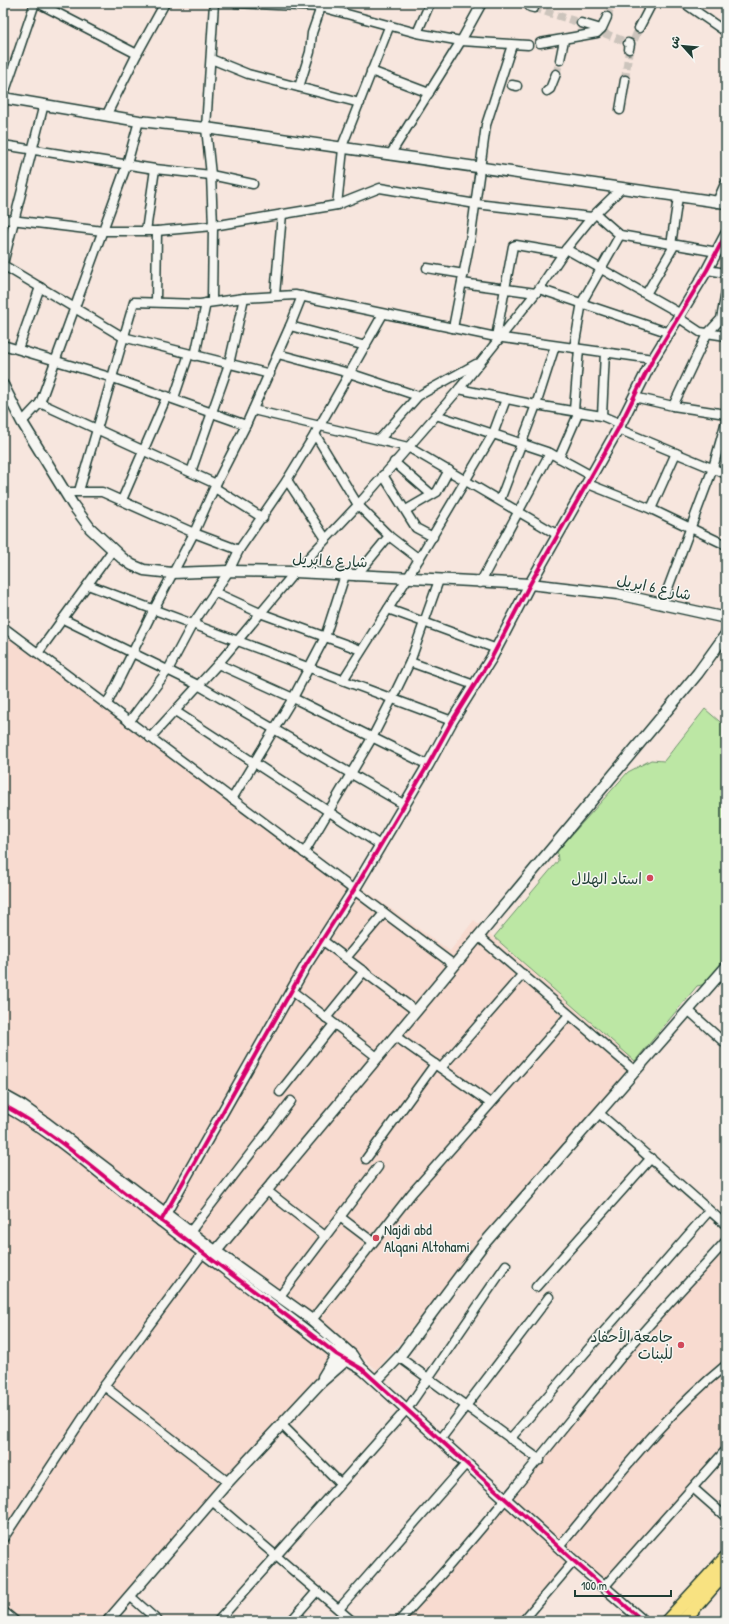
<svg xmlns="http://www.w3.org/2000/svg" width="729" height="1624" viewBox="0 0 729 1624" font-family="'Patrick Hand','Playpen Sans Arabic',sans-serif">
  <style>
    .built { fill: #f8dbd0 }
    .green { fill: #bce7a4; stroke: #6e926c }
    .lines { fill: none; stroke-linecap: round; stroke-linejoin: round }
    .minor-tunnel { stroke: #ccc4bc; stroke-width: 8; stroke-dasharray: 8 4; stroke-linecap: butt }
    .minor-casing { stroke: #1f3d34; stroke-width: 11 }
    .tertiary-casing { stroke: #1f3d34; stroke-width: 13 }
    .primary-casing { stroke: #1f3d34; stroke-width: 15 }
    .minor { stroke: #f6f6f2; stroke-width: 8 }
    .tertiary { stroke: #f6f6f2; stroke-width: 10 }
    .primary { stroke: #f8e281; stroke-width: 12 }
    .cycleway-casing { stroke: #f6f6f2; stroke-width: 6 }
    .cycleway { stroke: #d6006c; stroke-width: 4 }
    .poi-dot { fill: #d1495b; stroke: #f6f6f2; stroke-width: 1.5 }
    .labels { text-anchor: middle; dominant-baseline: central; stroke-width: 3; stroke-linejoin: round; paint-order: stroke }
    .street-label { font-size: 15px; fill: #1f3d34; stroke: #f6f6f2 }
    .poi-label { font-size: 15px; fill: #1f3d34; stroke: #f6f6f2; text-anchor: end }
  </style>
  <rect width="100%" height="100%" fill="#f7e6de"/>
  <filter id="ink" filterUnits="userSpaceOnUse"><feTurbulence type="fractalNoise" baseFrequency=".025" numOctaves="2"/><feDisplacementMap in="SourceGraphic" scale="8" xChannelSelector="R" yChannelSelector="G"/><feConvolveMatrix kernelMatrix="1 2 1 2 8 2 1 2 1" color-interpolation-filters="sRGB"/></filter>
  <g filter="url(#ink)">
    <g class="built">
      <polygon points="3,633 450,951 474,920 635,1061 377,1370 351,1347 109,1621 3,1621"/>
      <polygon points="726,1241 726,1449 604,1587 574,1561 521,1621 398,1621"/>
    </g>
    <polygon class="green" points="705,709 726,727 726,961 706,984 697,986 635,1061 494,937 558,861 557,851 628,772 651,760 664,761"/>
    <g class="lines">
      <g class="minor-tunnel">
        <polyline points="519,3 530,7"/>
        <polyline points="534,8 581,23"/>
        <polyline points="607,17 613,3"/>
        <polyline points="604,33 628,43"/>
        <polyline points="634,40 639,28"/>
        <polyline points="556,74 560,60"/>
        <polyline points="625,80 629,49"/>
      </g>
      <g class="minor-casing">
        <g id="minor">
          <polyline points="38,3 137,54"/>
          <polyline points="235,3 321,7 417,33 461,41 528,45"/>
          <polyline points="684,3 726,32"/>
          <polyline points="530,7 534,8"/>
          <polyline points="581,23 601,29"/>
          <polyline points="639,28 652,3"/>
          <polyline points="417,33 430,3"/>
          <polyline points="540,43 597,33 602,28 607,17"/>
          <polyline points="628,43 630,44 629,49"/>
          <polyline points="211,59 248,74 360,103"/>
          <polyline points="560,60 564,40"/>
          <polyline points="371,71 429,93"/>
          <polyline points="512,85 517,86"/>
          <polyline points="299,87 310,52 312,33 321,7"/>
          <polyline points="547,91 550,89 556,74"/>
          <polyline points="3,97 35,3"/>
          <polyline points="620,110 625,80"/>
          <polyline points="107,114 137,54 165,3"/>
          <polyline points="3,145 155,169 211,175 253,184"/>
          <polyline points="341,149 389,27"/>
          <polyline points="390,155 461,41 482,3"/>
          <polyline points="337,205 343,149"/>
          <polyline points="596,214 620,235 717,252"/>
          <polyline points="3,219 103,231 157,231 213,226 337,205 380,188 476,204 592,217"/>
          <polyline points="146,231 155,169"/>
          <polyline points="671,245 678,197"/>
          <polyline points="566,249 681,314"/>
          <polyline points="3,264 44,104"/>
          <polyline points="3,265 123,337 270,374"/>
          <polyline points="427,268 464,274"/>
          <polyline points="707,270 726,273"/>
          <polyline points="462,283 536,293"/>
          <polyline points="539,289 670,333"/>
          <polyline points="646,294 674,246"/>
          <polyline points="275,295 282,214"/>
          <polyline points="156,301 157,231"/>
          <polyline points="212,301 213,226 211,175 206,128 214,3"/>
          <polyline points="679,318 700,332 726,336"/>
          <polyline points="290,326 366,346"/>
          <polyline points="453,328 471,235 486,125 512,45"/>
          <polyline points="496,337 513,246 516,245 563,253"/>
          <polyline points="3,345 113,378 246,425"/>
          <polyline points="574,348 582,302 620,235"/>
          <polyline points="18,349 40,287"/>
          <polyline points="278,354 349,373 418,396"/>
          <polyline points="195,356 206,303"/>
          <polyline points="459,389 536,405 602,416 621,424"/>
          <polyline points="634,397 673,406 726,414"/>
          <polyline points="174,398 189,354"/>
          <polyline points="40,403 216,484"/>
          <polyline points="673,406 707,334 721,319 726,292"/>
          <polyline points="253,410 408,447 558,535"/>
          <polyline points="574,410 579,349"/>
          <polyline points="436,415 550,453 592,476"/>
          <polyline points="602,416 605,352"/>
          <polyline points="22,422 40,403 127,164 139,121"/>
          <polyline points="618,429 726,474"/>
          <polyline points="315,434 358,505 389,536 419,559"/>
          <polyline points="379,440 418,396 476,364"/>
          <polyline points="559,458 579,412"/>
          <polyline points="394,462 431,494"/>
          <polyline points="191,472 229,364 244,298"/>
          <polyline points="383,475 416,528 433,537"/>
          <polyline points="287,480 326,539"/>
          <polyline points="588,484 651,509 726,545"/>
          <polyline points="215,488 263,518"/>
          <polyline points="79,491 134,302 200,304 244,298 295,295 496,337 653,359"/>
          <polyline points="66,492 102,492 194,533 239,550"/>
          <polyline points="122,500 167,396"/>
          <polyline points="500,500 536,405 555,346"/>
          <polyline points="651,509 676,453"/>
          <polyline points="406,510 437,492 449,470"/>
          <polyline points="356,576 389,536"/>
          <polyline points="480,583 550,453"/>
          <polyline points="88,585 452,721"/>
          <polyline points="214,592 260,613 361,650"/>
          <polyline points="662,604 713,468 726,421"/>
          <polyline points="388,609 497,649"/>
          <polyline points="63,619 198,685 405,805"/>
          <polyline points="3,627 454,965"/>
          <polyline points="38,653 112,551"/>
          <polyline points="410,662 474,685"/>
          <polyline points="218,664 293,698 428,765"/>
          <polyline points="343,680 407,579 493,434 506,399"/>
          <polyline points="107,704 153,611 194,533 216,484 246,425 290,326 302,296"/>
          <polyline points="175,711 380,845"/>
          <polyline points="129,722 168,670 192,625 229,571 239,550 287,480 315,434 383,314"/>
          <polyline points="150,738 218,664 295,572 358,505 459,389 539,289 566,249 592,217 622,188"/>
          <polyline points="232,799 293,698 325,637 345,575"/>
          <polyline points="304,853 372,738 392,699 410,662 439,580"/>
          <polyline points="478,936 635,1071"/>
          <polyline points="322,940 416,1011"/>
          <polyline points="346,958 384,913"/>
          <polyline points="292,991 377,1057"/>
          <polyline points="688,1010 726,1044"/>
          <polyline points="326,1018 364,971"/>
          <polyline points="395,1036 490,1103"/>
          <polyline points="441,1068 523,974"/>
          <polyline points="280,1092 334,1024"/>
          <polyline points="599,1113 726,1225"/>
          <polyline points="366,1159 435,1064"/>
          <polyline points="266,1190 325,1236"/>
          <polyline points="340,1217 373,1242"/>
          <polyline points="190,1232 291,1101"/>
          <polyline points="536,1287 651,1158"/>
          <polyline points="280,1296 378,1167"/>
          <polyline points="312,1320 412,1193 569,1015"/>
          <polyline points="399,1357 540,1460"/>
          <polyline points="104,1386 228,1482"/>
          <polyline points="282,1425 340,1483"/>
          <polyline points="510,1439 709,1211"/>
          <polyline points="440,1440 549,1297"/>
          <polyline points="693,1488 726,1517"/>
          <polyline points="212,1501 352,1621"/>
          <polyline points="3,1539 104,1386 203,1253"/>
          <path d="M559,1547C612,1484 662,1417 726,1365"/>
          <polyline points="604,1587 726,1450"/>
          <polyline points="130,1596 158,1621"/>
          <polyline points="339,1609 466,1464"/>
          <polyline points="3,1611 15,1621"/>
          <polyline points="218,1621 407,1409 506,1265"/>
          <polyline points="291,1621 317,1591"/>
          <path d="M399,1621C479,1536 549,1445 623,1355C656,1316 692,1279 726,1241"/>
          <polyline points="523,1621 574,1561"/>
        </g>
      </g>
      <g class="tertiary-casing">
        <g id="tertiary">
          <polyline points="3,98 139,121 206,128 726,203"/>
          <polyline points="718,202 726,184"/>
          <polyline points="3,385 22,422 73,505 90,528 122,558 132,565 144,570 172,573 229,571 295,572 530,584 617,594 726,618"/>
          <polyline points="3,1095 21,1105 45,1122 207,1245 312,1320 352,1355 360,1367"/>
          <path d="M3,1105C54,1132 97,1172 143,1207C207,1257 273,1304 336,1354L362,1369L574,1561L643,1621"/>
          <polyline points="161,1221 306,965 354,890 428,765 452,721 492,657 530,584 618,429 653,359 707,270 726,234"/>
          <polyline points="216,1251 649,732 698,673 726,634"/>
          <polyline points="323,1377 340,1349"/>
          <polyline points="376,1381 399,1357 482,1246 726,967"/>
          <polyline points="108,1621 228,1482 320,1383 351,1356"/>
        </g>
      </g>
      <g class="primary-casing">
        <g id="primary">
          <polyline points="667,1621 726,1557"/>
          <polyline points="683,1621 726,1572"/>
        </g>
      </g>
      <use href="#minor" class="minor"/>
      <use href="#tertiary" class="tertiary"/>
      <use href="#primary" class="primary"/>
      <g class="cycleway-casing">
        <g id="cycleway">
          <path d="M3,1105C54,1132 97,1172 143,1207C207,1257 273,1304 336,1354L362,1369L574,1561L643,1621"/>
          <polyline points="161,1221 306,965 354,890 428,765 452,721 492,657 530,584 618,429 653,359 707,270 726,234"/>
        </g>
      </g>
      <use href="#cycleway" class="cycleway"/>
    </g>
  </g>
  <g class="poi-dot">
    <circle cx="650" cy="878" r="4"/>
    <circle cx="376" cy="1238" r="4"/>
    <circle cx="681" cy="1345" r="4"/>
  </g>
  <g class="labels">
    <g class="street-label">
      <text transform="translate(330 560) rotate(3)">شارع 6 ابريل</text>
      <text transform="translate(654 587) rotate(12)">شارع 6 ابريل</text>
    </g>
    <g class="poi-label">
      <text x="642" y="878">استاد الهلال</text>
      <text x="384" y="1229" text-anchor="start">Najdi abd<tspan x="384" dy="17">Alqani Altohami</tspan></text>
      <text x="673" y="1336">جامعة الأحفاد<tspan x="673" dy="17">للبنات</tspan></text>
    </g>
  </g>
  <rect width="729" height="1624" fill="none" stroke="#f6f6f2" stroke-width="16"/>
  <rect x="8" y="8" width="713" height="1608" fill="none" stroke="#1f3d34" stroke-width="1.5" filter="url(#ink)"/>
  <g transform="translate(683 46) rotate(297)" stroke="#f6f6f2" stroke-width="3" paint-order="stroke">
  <path d="M0-3L7 15L0 10L-7 15Z" fill="#1f3d34"/>
  <text y="-6" font-size="11" font-weight="bold" text-anchor="middle" fill="#1f3d34">ش</text>
  </g>
  <path d="M575 1590v6h96v-6" fill="none" stroke="#1f3d34" stroke-width="2"/>
  <text x="581" y="1590" font-size="12" fill="#1f3d34" stroke="#f6f6f2" stroke-width="3" paint-order="stroke">100 m</text>
</svg>
